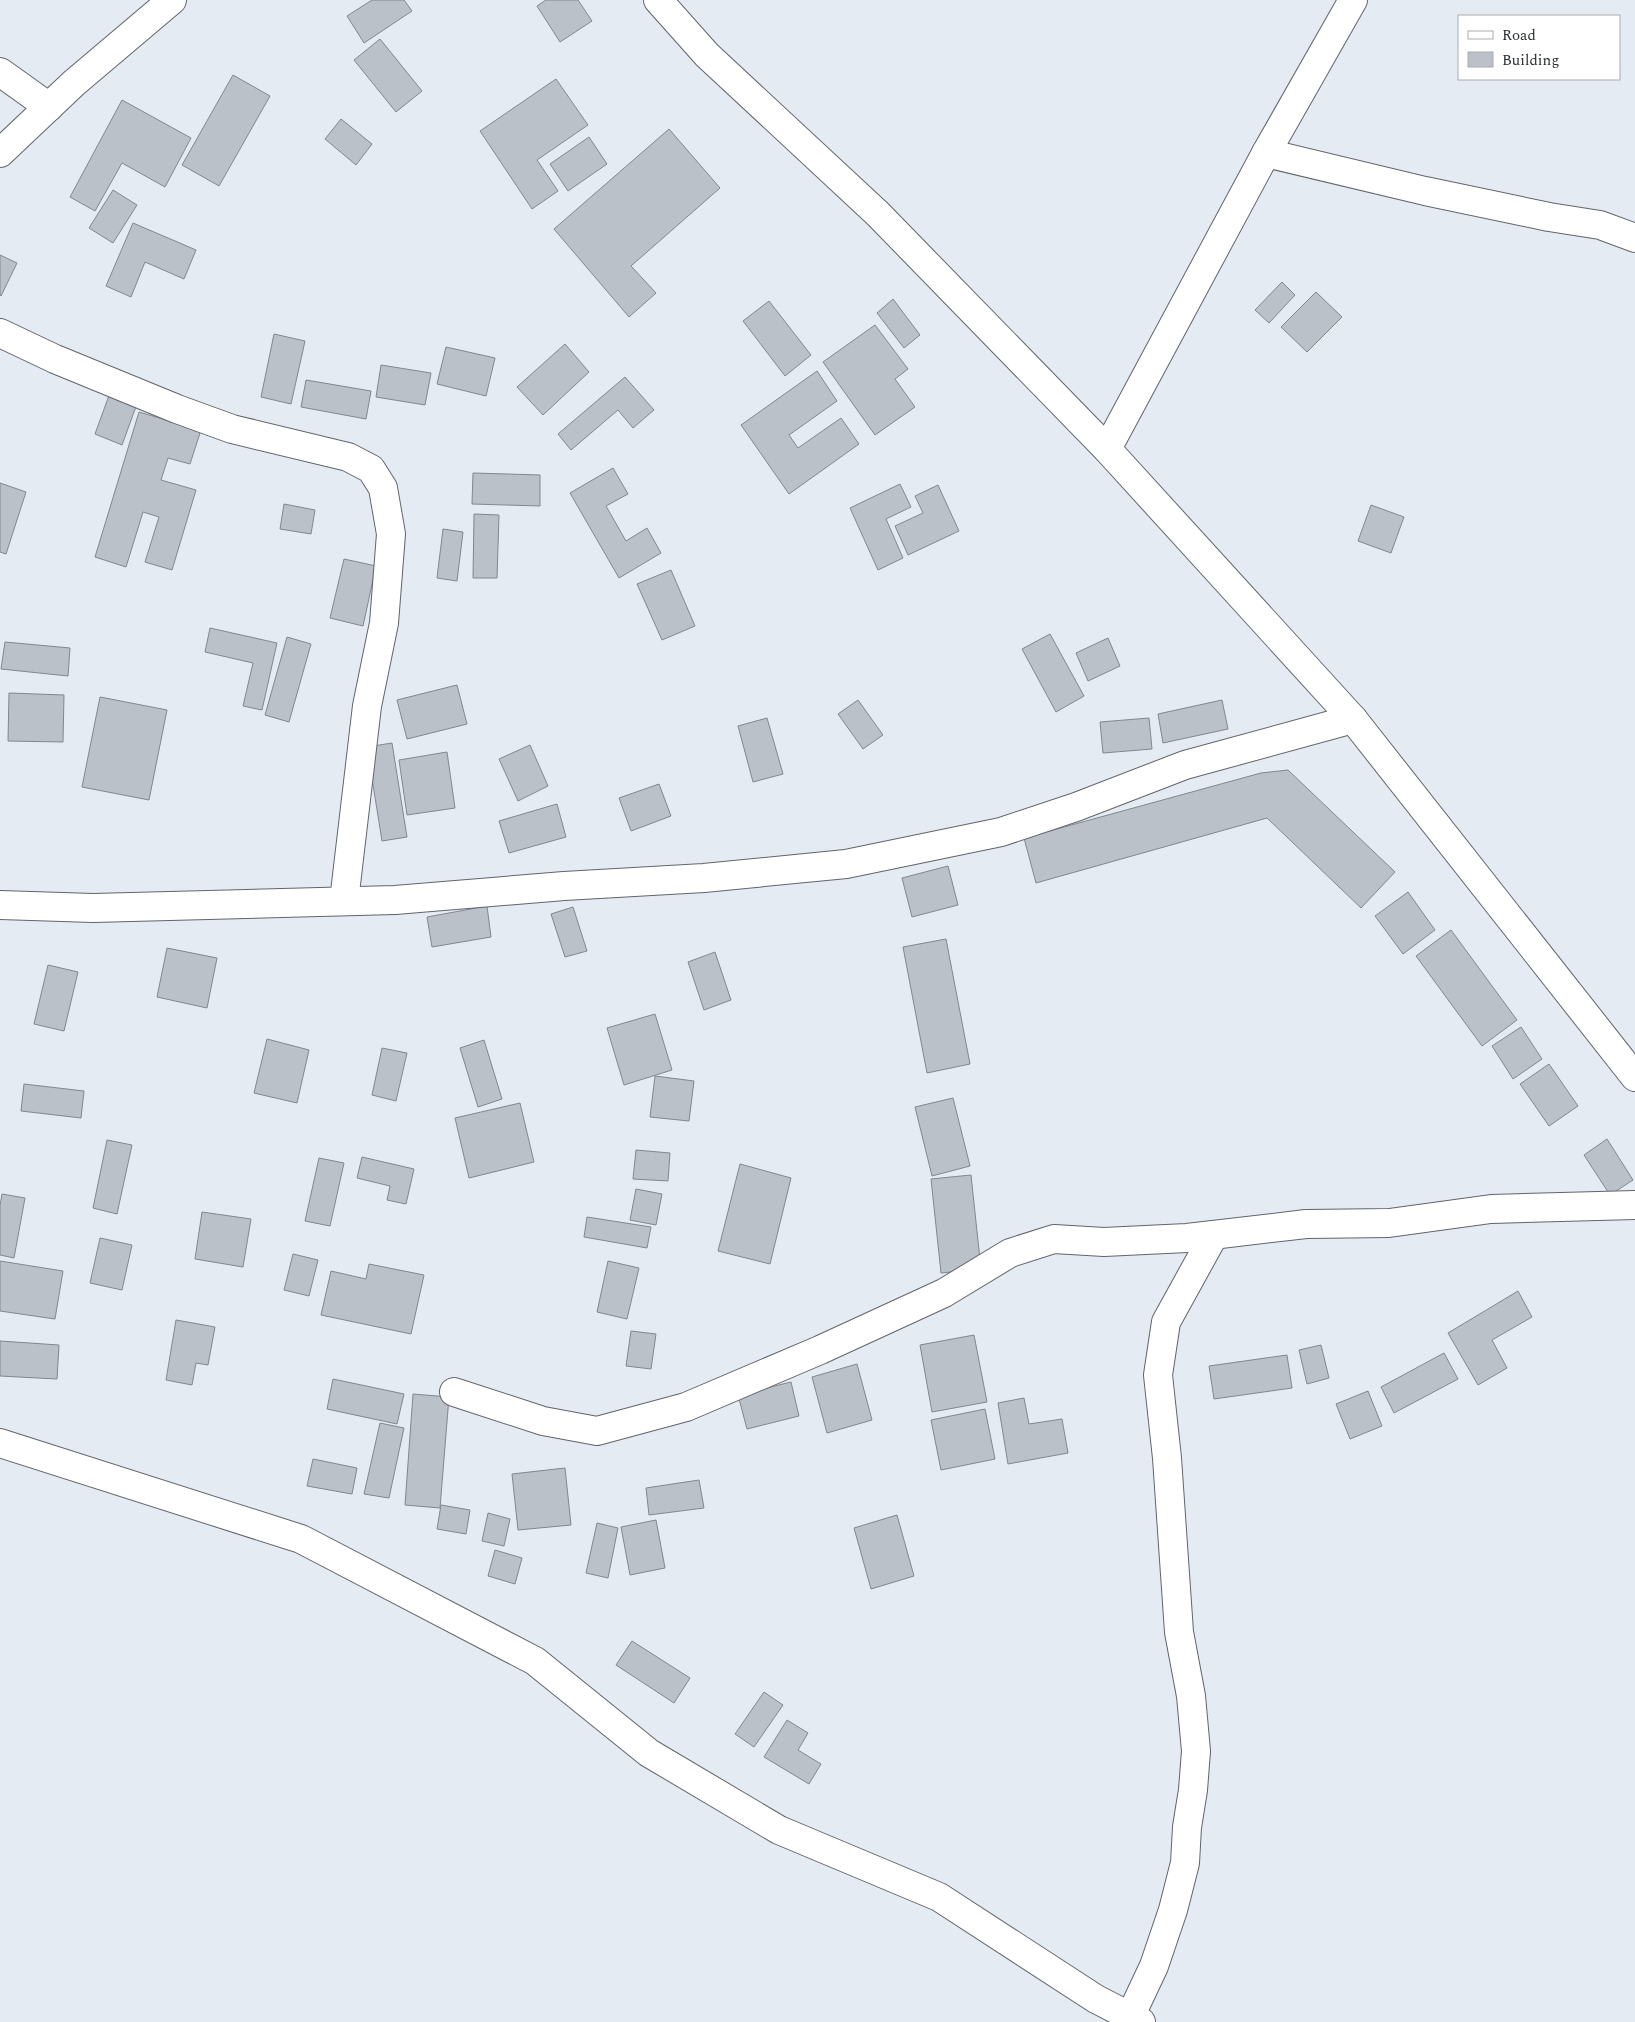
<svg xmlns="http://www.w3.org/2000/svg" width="1635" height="2022" viewBox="0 0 1635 2022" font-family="Spectral,serif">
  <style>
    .building { fill: #bbc1c8; stroke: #81878d }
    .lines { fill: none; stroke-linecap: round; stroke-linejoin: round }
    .minor-casing { stroke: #60656b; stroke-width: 30 }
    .minor { stroke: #fff; stroke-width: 28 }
  </style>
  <rect width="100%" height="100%" fill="#e5ebf2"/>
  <g class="building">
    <polygon points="372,0 404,0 412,11 364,43 347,16"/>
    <polygon points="546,0 578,0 592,21 560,42 537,6"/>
    <polygon points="380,39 422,91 396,112 354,60"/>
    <polygon points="233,75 270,96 219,186 182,165"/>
    <polygon points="556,79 588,125 537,160 558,191 532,209 480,131"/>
    <polygon points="122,100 191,138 165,187 122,163 95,211 70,197"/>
    <polygon points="341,119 372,144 356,165 325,139"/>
    <polygon points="669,129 720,188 631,266 656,293 629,317 554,229"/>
    <polygon points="589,137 607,164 568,191 550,164"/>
    <polygon points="113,190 137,205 113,243 89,228"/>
    <polygon points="133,223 196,250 184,279 145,262 131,297 106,286"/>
    <polygon points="0,255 17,263 1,296 0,295"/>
    <polygon points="1282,282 1295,295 1269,323 1255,310"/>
    <polygon points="1316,292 1342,317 1307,352 1281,327"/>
    <polygon points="893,299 920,335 904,348 877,313"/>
    <polygon points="769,301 811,355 785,376 743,321"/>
    <polygon points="875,325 908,369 895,379 915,407 875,435 823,362"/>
    <polygon points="274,334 305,341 291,404 261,397"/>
    <polygon points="565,344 589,372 543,415 517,387"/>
    <polygon points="446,347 495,358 486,396 437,384"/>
    <polygon points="381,365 431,373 425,405 376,397"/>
    <polygon points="817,371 837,401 789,435 798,448 841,418 859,444 789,494 741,425"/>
    <polygon points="625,377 654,410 633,428 618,410 571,450 558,434"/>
    <polygon points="306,380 371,391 366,419 301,407"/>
    <polygon points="111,390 138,401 122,445 95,434"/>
    <polygon points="139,412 201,430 190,464 168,458 161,480 196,490 172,570 145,562 159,517 143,512 126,567 95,557"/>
    <polygon points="613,468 628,494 606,506 626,541 647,528 661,553 619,578 570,493"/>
    <polygon points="473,473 540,475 540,506 472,504"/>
    <polygon points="0,483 26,492 6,554 0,552"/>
    <polygon points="900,484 911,507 886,519 903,558 878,570 850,508"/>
    <polygon points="938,485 959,531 908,555 895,526 923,513 915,496"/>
    <polygon points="284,504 315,510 311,534 280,529"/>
    <polygon points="1371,505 1404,517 1391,553 1358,541"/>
    <polygon points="474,514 499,515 497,578 473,578"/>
    <polygon points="443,529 463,532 457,581 437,578"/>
    <polygon points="344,559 376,566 363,626 330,618"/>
    <polygon points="671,570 695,626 662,640 637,584"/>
    <polygon points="210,628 277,643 262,710 243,706 253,663 205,652"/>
    <polygon points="1050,634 1084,696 1056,712 1022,649"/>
    <polygon points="287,637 311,644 289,722 265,715"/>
    <polygon points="1108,638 1120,666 1088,681 1076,653"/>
    <polygon points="5,642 70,648 68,676 1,669"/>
    <polygon points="457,685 467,724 407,739 397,700"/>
    <polygon points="9,693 64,695 63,742 8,741"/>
    <polygon points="100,697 167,710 149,800 82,787"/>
    <polygon points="858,700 883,735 863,749 838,714"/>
    <polygon points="1222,700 1228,729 1163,743 1158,714"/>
    <polygon points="767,718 783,774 753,782 738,726"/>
    <polygon points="1149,718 1152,749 1103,753 1100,722"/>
    <polygon points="392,743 407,837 382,841 367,747"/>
    <polygon points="530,745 548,786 518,801 499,759"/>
    <polygon points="447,752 455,808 407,815 399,760"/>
    <polygon points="1288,770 1395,872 1361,908 1267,818 1036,883 1024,838 1261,773"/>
    <polygon points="659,784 671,816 631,831 619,798"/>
    <polygon points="557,804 566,837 509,853 499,821"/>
    <polygon points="948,866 958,905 912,917 902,878"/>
    <polygon points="1408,892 1435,930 1403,954 1375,916"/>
    <polygon points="487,906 491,937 432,947 427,917"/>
    <polygon points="573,907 587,951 565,957 551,914"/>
    <polygon points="1451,930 1517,1020 1482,1046 1416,956"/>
    <polygon points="946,939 970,1064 927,1073 903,947"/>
    <polygon points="167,948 217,958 207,1008 157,997"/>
    <polygon points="715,952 731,1000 704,1010 688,962"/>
    <polygon points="48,965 78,972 64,1031 34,1024"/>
    <polygon points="655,1014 672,1070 624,1085 607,1028"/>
    <polygon points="1521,1027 1542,1059 1513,1079 1492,1046"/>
    <polygon points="267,1039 309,1050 297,1103 254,1093"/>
    <polygon points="484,1040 502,1099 478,1107 460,1048"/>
    <polygon points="382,1048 407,1053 396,1101 372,1095"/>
    <polygon points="1549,1064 1578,1106 1549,1126 1520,1084"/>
    <polygon points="655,1076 694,1081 689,1121 650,1117"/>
    <polygon points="24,1084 84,1091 81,1118 21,1111"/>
    <polygon points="953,1098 970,1166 932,1176 915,1107"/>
    <polygon points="520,1103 534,1162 469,1178 455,1118"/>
    <polygon points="1607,1139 1633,1180 1610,1195 1584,1155"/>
    <polygon points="107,1140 132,1145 117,1214 93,1208"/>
    <polygon points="636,1150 670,1153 668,1181 633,1179"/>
    <polygon points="362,1157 414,1169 406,1204 387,1200 390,1186 357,1178"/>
    <polygon points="319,1158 344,1163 330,1226 305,1221"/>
    <polygon points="740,1164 791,1178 770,1264 718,1251"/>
    <polygon points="971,1175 981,1269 941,1273 931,1179"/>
    <polygon points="636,1189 662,1194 656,1225 630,1220"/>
    <polygon points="2,1194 25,1198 14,1258 0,1255 0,1206"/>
    <polygon points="202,1212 251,1219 243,1267 195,1259"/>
    <polygon points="587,1217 651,1227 647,1248 584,1237"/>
    <polygon points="100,1238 132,1245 122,1290 90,1283"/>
    <polygon points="293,1254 318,1260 309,1296 284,1290"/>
    <polygon points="0,1261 63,1271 55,1319 0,1311"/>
    <polygon points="608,1261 639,1268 627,1319 597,1312"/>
    <polygon points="369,1264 424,1275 411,1334 321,1315 331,1271 366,1279"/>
    <polygon points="1518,1291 1532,1317 1492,1340 1507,1368 1478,1385 1448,1333"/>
    <polygon points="176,1320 215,1327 208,1365 196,1363 192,1385 166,1380"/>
    <polygon points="631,1331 656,1334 651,1369 626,1366"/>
    <polygon points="974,1335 987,1402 932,1412 920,1345"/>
    <polygon points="0,1341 59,1345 57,1379 0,1376"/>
    <polygon points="1321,1345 1329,1378 1307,1384 1299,1350"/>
    <polygon points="1444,1353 1458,1379 1394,1413 1381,1387"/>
    <polygon points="1287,1355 1292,1388 1214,1399 1209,1366"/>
    <polygon points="857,1364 872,1420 827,1433 812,1377"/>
    <polygon points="333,1379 404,1394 397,1424 327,1409"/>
    <polygon points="791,1382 799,1416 747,1429 738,1395"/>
    <polygon points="1368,1391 1382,1426 1350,1439 1336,1404"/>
    <polygon points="413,1394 449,1397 440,1508 405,1505"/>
    <polygon points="1024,1398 1029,1424 1062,1419 1068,1453 1008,1464 998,1403"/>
    <polygon points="985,1409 995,1459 941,1470 931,1420"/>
    <polygon points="380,1423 404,1428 389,1498 364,1494"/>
    <polygon points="313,1459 357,1468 352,1494 307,1486"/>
    <polygon points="565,1468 571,1525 518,1530 512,1474"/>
    <polygon points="699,1480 704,1508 649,1515 646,1488"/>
    <polygon points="441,1505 470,1510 466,1534 437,1529"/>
    <polygon points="488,1513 510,1519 504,1546 482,1541"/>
    <polygon points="897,1515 914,1576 871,1589 854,1528"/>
    <polygon points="656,1520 665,1568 630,1575 621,1527"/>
    <polygon points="597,1523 618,1528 608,1578 586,1573"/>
    <polygon points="495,1550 522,1558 515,1584 488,1576"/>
    <polygon points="632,1641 690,1678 674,1703 616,1665"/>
    <polygon points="764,1692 783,1705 754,1747 735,1734"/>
    <polygon points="787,1720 808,1733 798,1750 821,1764 809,1784 764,1757"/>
  </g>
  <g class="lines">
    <g class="minor-casing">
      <g id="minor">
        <polyline points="658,0 707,55 878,214 1107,449 1353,719 1635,1077"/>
        <polyline points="0,72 49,107"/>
        <polyline points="0,153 74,83 172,0"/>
        <polyline points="1266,153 1425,191 1549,217 1600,225 1635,238"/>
        <polyline points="0,333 55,359 177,409 232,429 348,457 371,469 383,488 391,534 384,623 367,706 344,901"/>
        <polyline points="1107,449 1266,153 1353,0"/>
        <polyline points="0,905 93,908 395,900 564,886 704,878 846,864 1001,832 1076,807 1185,765 1353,719"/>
        <polyline points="454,1392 543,1421 597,1431 686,1407 820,1350 944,1293 1010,1253 1054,1239 1104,1242 1187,1238 1306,1224 1389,1223 1491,1209 1635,1205"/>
        <polyline points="0,1443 301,1539 535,1661 649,1753 779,1830 939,1897 1096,1999 1141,2022"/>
        <polyline points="1130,2017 1154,1966 1173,1910 1185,1863 1187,1827 1193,1790 1196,1751 1191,1696 1179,1632 1167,1458 1158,1375 1166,1322 1214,1235"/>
      </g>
    </g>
    <use href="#minor" class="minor"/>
  </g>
  <rect x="1458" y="15" width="162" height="65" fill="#ffffff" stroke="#aaabac"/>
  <rect x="1468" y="31" width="25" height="8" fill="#ffffff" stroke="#aaabac"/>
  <text x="1502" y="40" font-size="15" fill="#2a2d2f">Road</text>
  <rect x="1468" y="52" width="25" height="15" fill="#bbc1c8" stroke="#aaabac"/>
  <text x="1502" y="65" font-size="15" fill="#2a2d2f">Building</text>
</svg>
